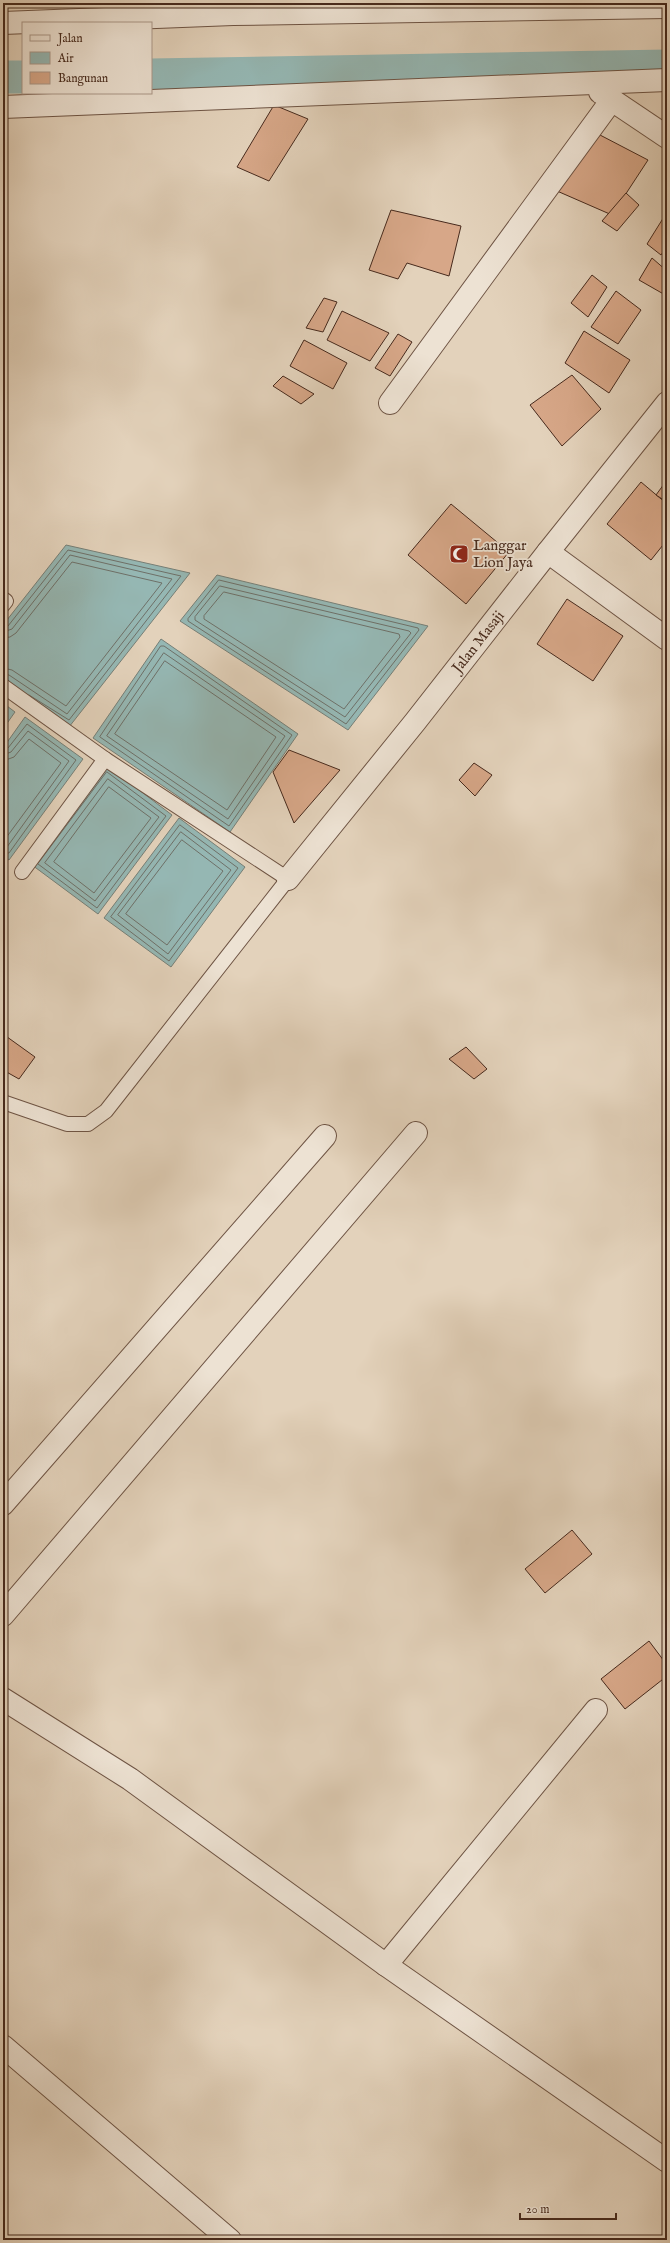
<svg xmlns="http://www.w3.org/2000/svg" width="670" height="2243" viewBox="0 0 670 2243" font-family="'IM FELL English',serif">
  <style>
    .water { fill: #95b7b3; stroke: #767f77 }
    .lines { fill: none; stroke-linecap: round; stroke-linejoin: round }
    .shore { stroke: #6e7068; stroke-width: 1 }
    .canal { stroke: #95b7b3; stroke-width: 33 }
    .building { fill: #d7a788; stroke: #472a1d }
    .lane-casing { stroke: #6e5444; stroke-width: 16 }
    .street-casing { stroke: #6e5444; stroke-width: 24 }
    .lane { stroke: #ede2d3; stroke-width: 14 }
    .street { stroke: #ede2d3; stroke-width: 22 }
    .labels { text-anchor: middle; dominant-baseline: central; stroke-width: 3.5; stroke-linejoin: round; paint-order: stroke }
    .poi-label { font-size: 15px; fill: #472a1d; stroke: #ede2d3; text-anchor: start }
    .street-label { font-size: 15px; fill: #472a1d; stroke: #ede2d3 }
  </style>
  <rect width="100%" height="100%" fill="#e3d2bb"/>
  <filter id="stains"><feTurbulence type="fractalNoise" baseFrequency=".005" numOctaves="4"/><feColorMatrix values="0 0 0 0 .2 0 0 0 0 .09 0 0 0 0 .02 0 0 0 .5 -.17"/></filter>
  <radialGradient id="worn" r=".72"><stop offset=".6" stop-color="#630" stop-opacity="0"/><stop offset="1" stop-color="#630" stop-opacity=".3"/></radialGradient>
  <g class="water">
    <polygon points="66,545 190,573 69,727 3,682 3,625"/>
    <polygon points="217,575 428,626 348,730 180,621"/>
    <polygon points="161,639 298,734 230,832 93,738"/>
    <polygon points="3,703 15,712 3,729"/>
    <polygon points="25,717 83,759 9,860 3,856 3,748"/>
    <polygon points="106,765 172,815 98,914 32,865"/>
    <polygon points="179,818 245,867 171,967 104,918"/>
  </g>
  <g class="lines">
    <g class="shore">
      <polygon points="219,580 418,628 419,630 346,724 188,621 188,619"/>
      <polygon points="220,586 409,631 411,633 345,717 195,620 195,617"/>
      <polygon points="224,592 399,634 400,637 344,709 204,619 204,616"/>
      <polyline points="3,627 8,626 68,550 181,576 69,720 29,695"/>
      <polyline points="3,632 12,629 70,555 172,579 67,714 9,675 3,674"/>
      <polyline points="3,638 10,637 16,633 72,562 162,583 66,706 12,670 3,668"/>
      <polygon points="161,646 164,646 292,735 229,826 100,737"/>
      <polygon points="164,653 285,736 228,819 107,736"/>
      <polygon points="165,661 276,737 227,810 115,734"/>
      <polyline points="3,750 8,748 27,724 76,760 9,853 3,853"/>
      <polyline points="3,755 11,752 28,731 69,761 7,847 3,848"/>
      <polyline points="3,761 14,757 29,739 61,763 3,842"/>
      <polygon points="107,772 166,816 97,908 38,864"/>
      <polygon points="108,779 159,817 95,901 45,863"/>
      <polygon points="109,787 151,818 94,893 54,862"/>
      <polygon points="180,825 238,868 169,961 111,917"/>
      <polygon points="181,832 231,870 168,954 118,915"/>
      <polygon points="182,840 223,871 167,945 126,914"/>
    </g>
    <g class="canal">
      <polyline points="151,75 667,66"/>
      <polyline points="3,77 23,77"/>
    </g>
  </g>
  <g class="building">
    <polygon points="274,105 308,119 269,181 237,167"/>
    <polygon points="600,135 648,160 612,215 557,191"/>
    <polygon points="626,193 639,205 617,231 602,221"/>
    <polygon points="391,210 461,226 449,276 407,263 398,279 369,270"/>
    <polygon points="667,212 667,246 661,255 647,244"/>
    <polygon points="652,258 667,271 667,296 639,280"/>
    <polygon points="592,275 607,287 588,317 571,303"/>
    <polygon points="616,291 641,310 618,344 591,327"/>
    <polygon points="324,298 337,302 323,332 306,328"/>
    <polygon points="342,311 389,333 370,361 327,340"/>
    <polygon points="584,331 630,360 609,393 565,363"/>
    <polygon points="398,334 412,342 390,376 375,368"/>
    <polygon points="304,340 347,363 333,389 290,366"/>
    <polygon points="572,375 601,409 562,446 530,405"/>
    <polygon points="283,376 314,394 301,404 273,386"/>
    <polygon points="641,482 667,504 667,540 651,560 607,524"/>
    <polygon points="664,484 667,486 667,502 656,495"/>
    <polygon points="451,504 509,552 466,604 408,555"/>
    <polygon points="567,599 623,636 593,681 537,644"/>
    <polygon points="289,750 340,770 294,823 273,772"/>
    <polygon points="474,763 492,775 475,796 459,780"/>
    <polygon points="3,1034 35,1057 19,1079 3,1070"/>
    <polygon points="466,1047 487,1069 474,1079 449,1059"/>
    <polygon points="572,1530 592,1554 545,1593 525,1569"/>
    <polygon points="649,1641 667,1665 667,1676 625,1709 601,1679"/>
  </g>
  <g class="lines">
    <g class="lane-casing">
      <g id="lane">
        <polyline points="3,599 6,601 3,605"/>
        <polyline points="3,686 105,759 288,879 106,1111 88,1124 67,1124 3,1102"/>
        <polyline points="22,872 105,759"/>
      </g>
    </g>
    <g class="street-casing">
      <g id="street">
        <polyline points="3,23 233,14 667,7"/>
        <polyline points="600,92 667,137"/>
        <polyline points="3,107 667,80"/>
        <polyline points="390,403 611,101"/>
        <polyline points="548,552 667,639"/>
        <path id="s1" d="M288,879L415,722L548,552L667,403"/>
        <polyline points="3,1504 325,1136"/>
        <polyline points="3,1615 416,1133"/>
        <polyline points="3,1699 130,1779 386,1965"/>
        <polyline points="596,1710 386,1965 667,2161"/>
        <polyline points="3,2046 230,2240"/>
      </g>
    </g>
    <use href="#lane" class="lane"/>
    <use href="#street" class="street"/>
  </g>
  <defs>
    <g id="mosque-square" transform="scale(1)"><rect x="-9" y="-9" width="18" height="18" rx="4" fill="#8f2418" stroke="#ede2d3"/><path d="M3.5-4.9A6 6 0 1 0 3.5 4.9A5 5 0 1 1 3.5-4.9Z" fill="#fff"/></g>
  </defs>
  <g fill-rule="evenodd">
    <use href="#mosque-square" x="459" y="554"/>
  </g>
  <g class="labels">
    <g class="poi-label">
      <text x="473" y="545">Langgar<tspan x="473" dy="17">Lion Jaya</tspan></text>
    </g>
    <g class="street-label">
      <text stroke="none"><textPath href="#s1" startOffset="304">Jalan Masaji</textPath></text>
    </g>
  </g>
  <rect width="670" height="2243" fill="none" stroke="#e3d2bb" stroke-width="16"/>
  <rect x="4" y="4" width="662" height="2235" fill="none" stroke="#472a1d" stroke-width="2"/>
  <rect x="8" y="8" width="654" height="2227" fill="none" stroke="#472a1d"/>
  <rect x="22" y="22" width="130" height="72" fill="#ede2d3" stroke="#ab988a"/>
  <rect x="30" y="35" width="20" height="6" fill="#ede2d3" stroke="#ab988a"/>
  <text x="58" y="42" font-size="12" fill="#472a1d">Jalan</text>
  <rect x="30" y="52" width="20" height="12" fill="#95b7b3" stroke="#ab988a"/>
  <text x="58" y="62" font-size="12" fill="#472a1d">Air</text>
  <rect x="30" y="72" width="20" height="12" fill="#d7a788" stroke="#ab988a"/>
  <text x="58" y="82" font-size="12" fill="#472a1d">Bangunan</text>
  <path d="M520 2213v6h96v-6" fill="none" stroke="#472a1d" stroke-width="2"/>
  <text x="526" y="2213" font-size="12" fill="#472a1d" stroke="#ede2d3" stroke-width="3" paint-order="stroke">20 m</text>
  <rect width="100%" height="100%" filter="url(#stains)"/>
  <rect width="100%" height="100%" fill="url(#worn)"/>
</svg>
